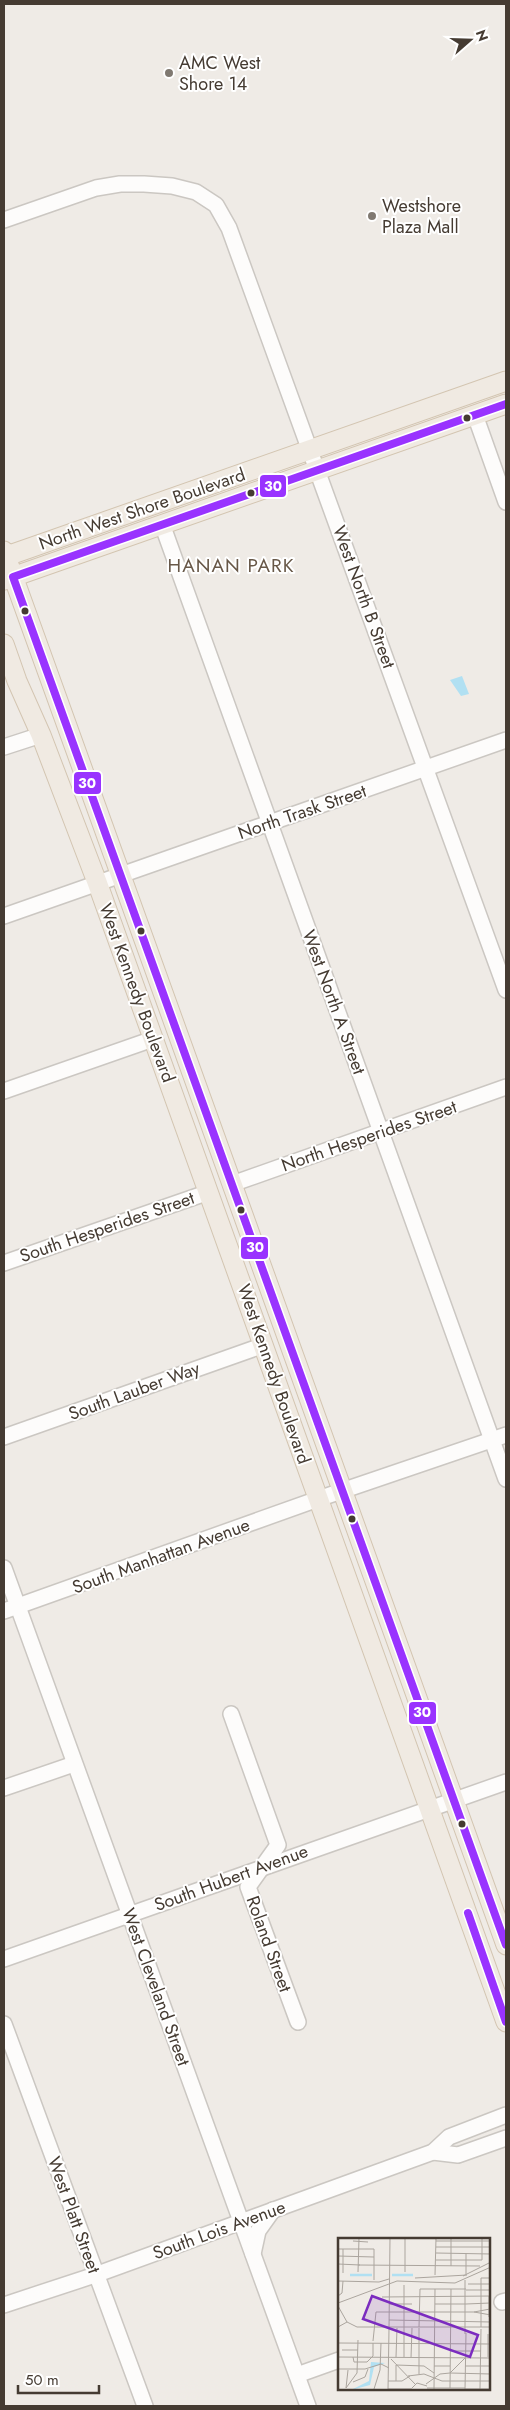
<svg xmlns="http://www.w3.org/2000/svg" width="510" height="2410" viewBox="0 0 510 2410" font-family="Jost,sans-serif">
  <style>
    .water { fill: #b1e0f2 }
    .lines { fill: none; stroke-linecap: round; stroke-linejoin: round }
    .minor-casing { stroke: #cbc7c2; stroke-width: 18 }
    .major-casing { stroke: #d3c5b1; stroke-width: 21 }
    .minor { stroke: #fdfcfb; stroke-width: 15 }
    .major { stroke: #f0eae2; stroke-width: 19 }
    .bus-1-casing { stroke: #fff; stroke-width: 11 }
    .bus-1 { stroke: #93f; stroke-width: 8 }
    .poi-dot { fill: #807971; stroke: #fff; stroke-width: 2 }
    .bus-dot { fill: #453b32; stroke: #fff; stroke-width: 2 }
    .labels { text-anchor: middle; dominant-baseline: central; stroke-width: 4; stroke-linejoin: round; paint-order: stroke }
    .poi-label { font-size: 18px; fill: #453b32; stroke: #fff; text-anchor: start }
    .street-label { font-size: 18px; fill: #453b32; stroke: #fff }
    .neighbourhood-label { font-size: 19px; letter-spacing: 1px; fill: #685848; stroke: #fff }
    .inset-river { fill: none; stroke: #b1e0f2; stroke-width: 2.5 }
    .inset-road { fill: none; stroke: #aba59e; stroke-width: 1 }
    .view { fill: #7b2cbf; fill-opacity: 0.15; stroke: #7b2cbf; stroke-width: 2.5 }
    .inset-edge { fill: none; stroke: #453b32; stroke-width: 2.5 }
    .line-badge { stroke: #fff; stroke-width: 2 }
    .badge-label { font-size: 14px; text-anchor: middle; font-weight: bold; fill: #fff }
  </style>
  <rect width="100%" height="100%" fill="#efebe6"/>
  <polygon class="water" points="462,676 469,694 461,696 450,680"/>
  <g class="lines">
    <g class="minor-casing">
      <g id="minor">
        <polyline points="4,220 96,188 120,184 144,184 172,186 196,192 216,205 229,228 506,990"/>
        <polyline points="475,415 506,502"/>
        <polyline points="162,524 506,1479"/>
        <polyline points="4,747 41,735"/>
        <polyline points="4,916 506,740"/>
        <polyline points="4,1091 153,1039"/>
        <polyline points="232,1184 506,1087"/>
        <polyline points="4,1263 209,1192"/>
        <polyline points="4,1437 264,1345"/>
        <polyline points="4,1568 308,2406"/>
        <polyline points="4,1611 318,1499 506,1435"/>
        <polyline points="231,1714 278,1845 248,1887 298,2022"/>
        <polyline points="4,1788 74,1764"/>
        <polyline points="4,1959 506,1782"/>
        <polyline points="4,2024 145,2406"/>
        <polyline points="433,2152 458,2155 506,2138"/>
        <polyline points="253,2254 258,2231 273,2210"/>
        <polyline points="502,2302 506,2301"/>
        <polyline points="4,2305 95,2275 433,2152 449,2137 506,2115"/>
        <polyline points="297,2375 339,2360"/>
      </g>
    </g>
    <g class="major-casing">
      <g id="major">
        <polyline points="4,551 506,1945"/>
        <polyline points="4,557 506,381"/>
        <polyline points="4,580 506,404"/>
        <polyline points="4,644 17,681 41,735 97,882 506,2022"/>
      </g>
    </g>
    <use href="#minor" class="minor"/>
    <use href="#major" class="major"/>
    <g class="bus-1-casing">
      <g id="bus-1">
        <polyline points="506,404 13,577 506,1945"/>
        <polyline points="468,1913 506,2022"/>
      </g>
    </g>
    <use href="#bus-1" class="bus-1"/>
  </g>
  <g class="poi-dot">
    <circle cx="169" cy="73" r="5"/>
    <circle cx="372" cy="216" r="5"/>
  </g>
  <g class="bus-dot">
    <circle cx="467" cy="418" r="4.5"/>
    <circle cx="251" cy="493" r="4.5"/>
    <circle cx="25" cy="611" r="4.5"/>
    <circle cx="141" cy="931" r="4.5"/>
    <circle cx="241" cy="1210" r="4.5"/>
    <circle cx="352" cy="1519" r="4.5"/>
    <circle cx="462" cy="1824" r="4.5"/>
  </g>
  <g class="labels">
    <g class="poi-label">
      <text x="179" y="63">AMC West<tspan x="179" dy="21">Shore 14</tspan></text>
      <text x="382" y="206">Westshore<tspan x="382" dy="21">Plaza Mall</tspan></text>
    </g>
    <g class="street-label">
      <text transform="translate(142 509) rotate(-19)">North West Shore Boulevard</text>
      <text transform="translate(364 597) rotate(70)">West North B Street</text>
      <text transform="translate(302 812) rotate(-19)">North Trask Street</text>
      <text transform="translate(137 993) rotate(70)">West Kennedy Boulevard</text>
      <text transform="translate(334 1002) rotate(70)">West North A Street</text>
      <text transform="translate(369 1136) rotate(-19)">North Hesperides Street</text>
      <text transform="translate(107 1227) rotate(-19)">South Hesperides Street</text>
      <text transform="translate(274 1374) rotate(71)">West Kennedy Boulevard</text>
      <text transform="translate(134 1391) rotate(-20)">South Lauber Way</text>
      <text transform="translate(161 1556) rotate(-20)">South Manhattan Avenue</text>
      <text transform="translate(231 1878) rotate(-20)">South Hubert Avenue</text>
      <text transform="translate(269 1944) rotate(70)">Roland Street</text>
      <text transform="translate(156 1987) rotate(70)">West Cleveland Street</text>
      <text transform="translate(74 2215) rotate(70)">West Platt Street</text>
      <text transform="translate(219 2230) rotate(-20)">South Lois Avenue</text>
    </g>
    <g class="neighbourhood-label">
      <text x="231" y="565">HANAN PARK</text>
    </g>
  </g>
  <g transform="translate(338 2238)">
    <rect width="152" height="152" fill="#efebe6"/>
    <path d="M33,124L47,125L36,129L32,147L13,152L31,143Z" fill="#b1e0f2"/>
    <path class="inset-river" d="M12,37H34M54,37H75"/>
    <path class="inset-road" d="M15,3L30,4M98,3H153M98,9H153M0,11H36V42M98,15L153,16M0,18L36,19M98,22H144M144,22V0M0,26L22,27M20,27L142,28M113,28V0M20,34L21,0M67,34V0M5,35V11M128,36V15M97,37L98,0M125,38L153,24M77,40L129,37M127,42V96M0,43L41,44L51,41M130,46H153M128,52H153M0,58L4,55L5,43M44,59L153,58M0,65L59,43L117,45L153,29M51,66H74M97,66H128M128,66L152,65M0,68L9,84M136,74L152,71M151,79V58M51,82L153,84M0,89L9,84L19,89H153M81,89L82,51H128M143,89V40H153M51,91L52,0M35,103L38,74H136L153,77M0,105L153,106M4,112H20M112,113H143M0,119L153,120M15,119L16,124H29L35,118V105M58,119L59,90M66,119V47M150,119V96M73,120L74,90M53,121L77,146M96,128H112M127,128H153M0,131H27L43,126L51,130M112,135L153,136M81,136V90M70,138L86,136L104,143H153M50,143H64L72,138M58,143V127L86,128L96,135M15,144L27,139L30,131M88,146L102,136L112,135L127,120M8,150L19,135L20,102M8,150L10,132M74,150L79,145L89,148M89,150H127M112,150L113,51M36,151L42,132L43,105M50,151H74M96,151L97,51M127,151H153M142,151L143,91M50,152L51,91M127,152L128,95"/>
    <path class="view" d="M34,58L140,97L132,119L25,81Z"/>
    <rect width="152" height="152" class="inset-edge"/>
  </g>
  <g class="line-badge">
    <rect x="259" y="474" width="28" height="24" rx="5" fill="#93f"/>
    <rect x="73" y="771" width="29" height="24" rx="5" fill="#93f"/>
    <rect x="240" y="1236" width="29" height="24" rx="5" fill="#93f"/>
    <rect x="408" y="1701" width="29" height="24" rx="5" fill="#93f"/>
  </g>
  <g class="badge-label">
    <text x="273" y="491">30</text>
    <text x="87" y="788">30</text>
    <text x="255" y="1252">30</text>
    <text x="422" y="1717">30</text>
  </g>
  <rect width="510" height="2410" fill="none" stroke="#453b32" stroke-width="10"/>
  <g transform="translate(470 40) rotate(70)" stroke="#ffffff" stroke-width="4" paint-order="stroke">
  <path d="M0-4L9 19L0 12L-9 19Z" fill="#453b32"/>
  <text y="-8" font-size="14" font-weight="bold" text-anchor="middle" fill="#453b32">N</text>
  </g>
  <path d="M18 2385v8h81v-8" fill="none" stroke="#453b32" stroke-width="2.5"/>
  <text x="25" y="2385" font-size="15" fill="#453b32" stroke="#ffffff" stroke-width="4" paint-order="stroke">50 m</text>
</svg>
